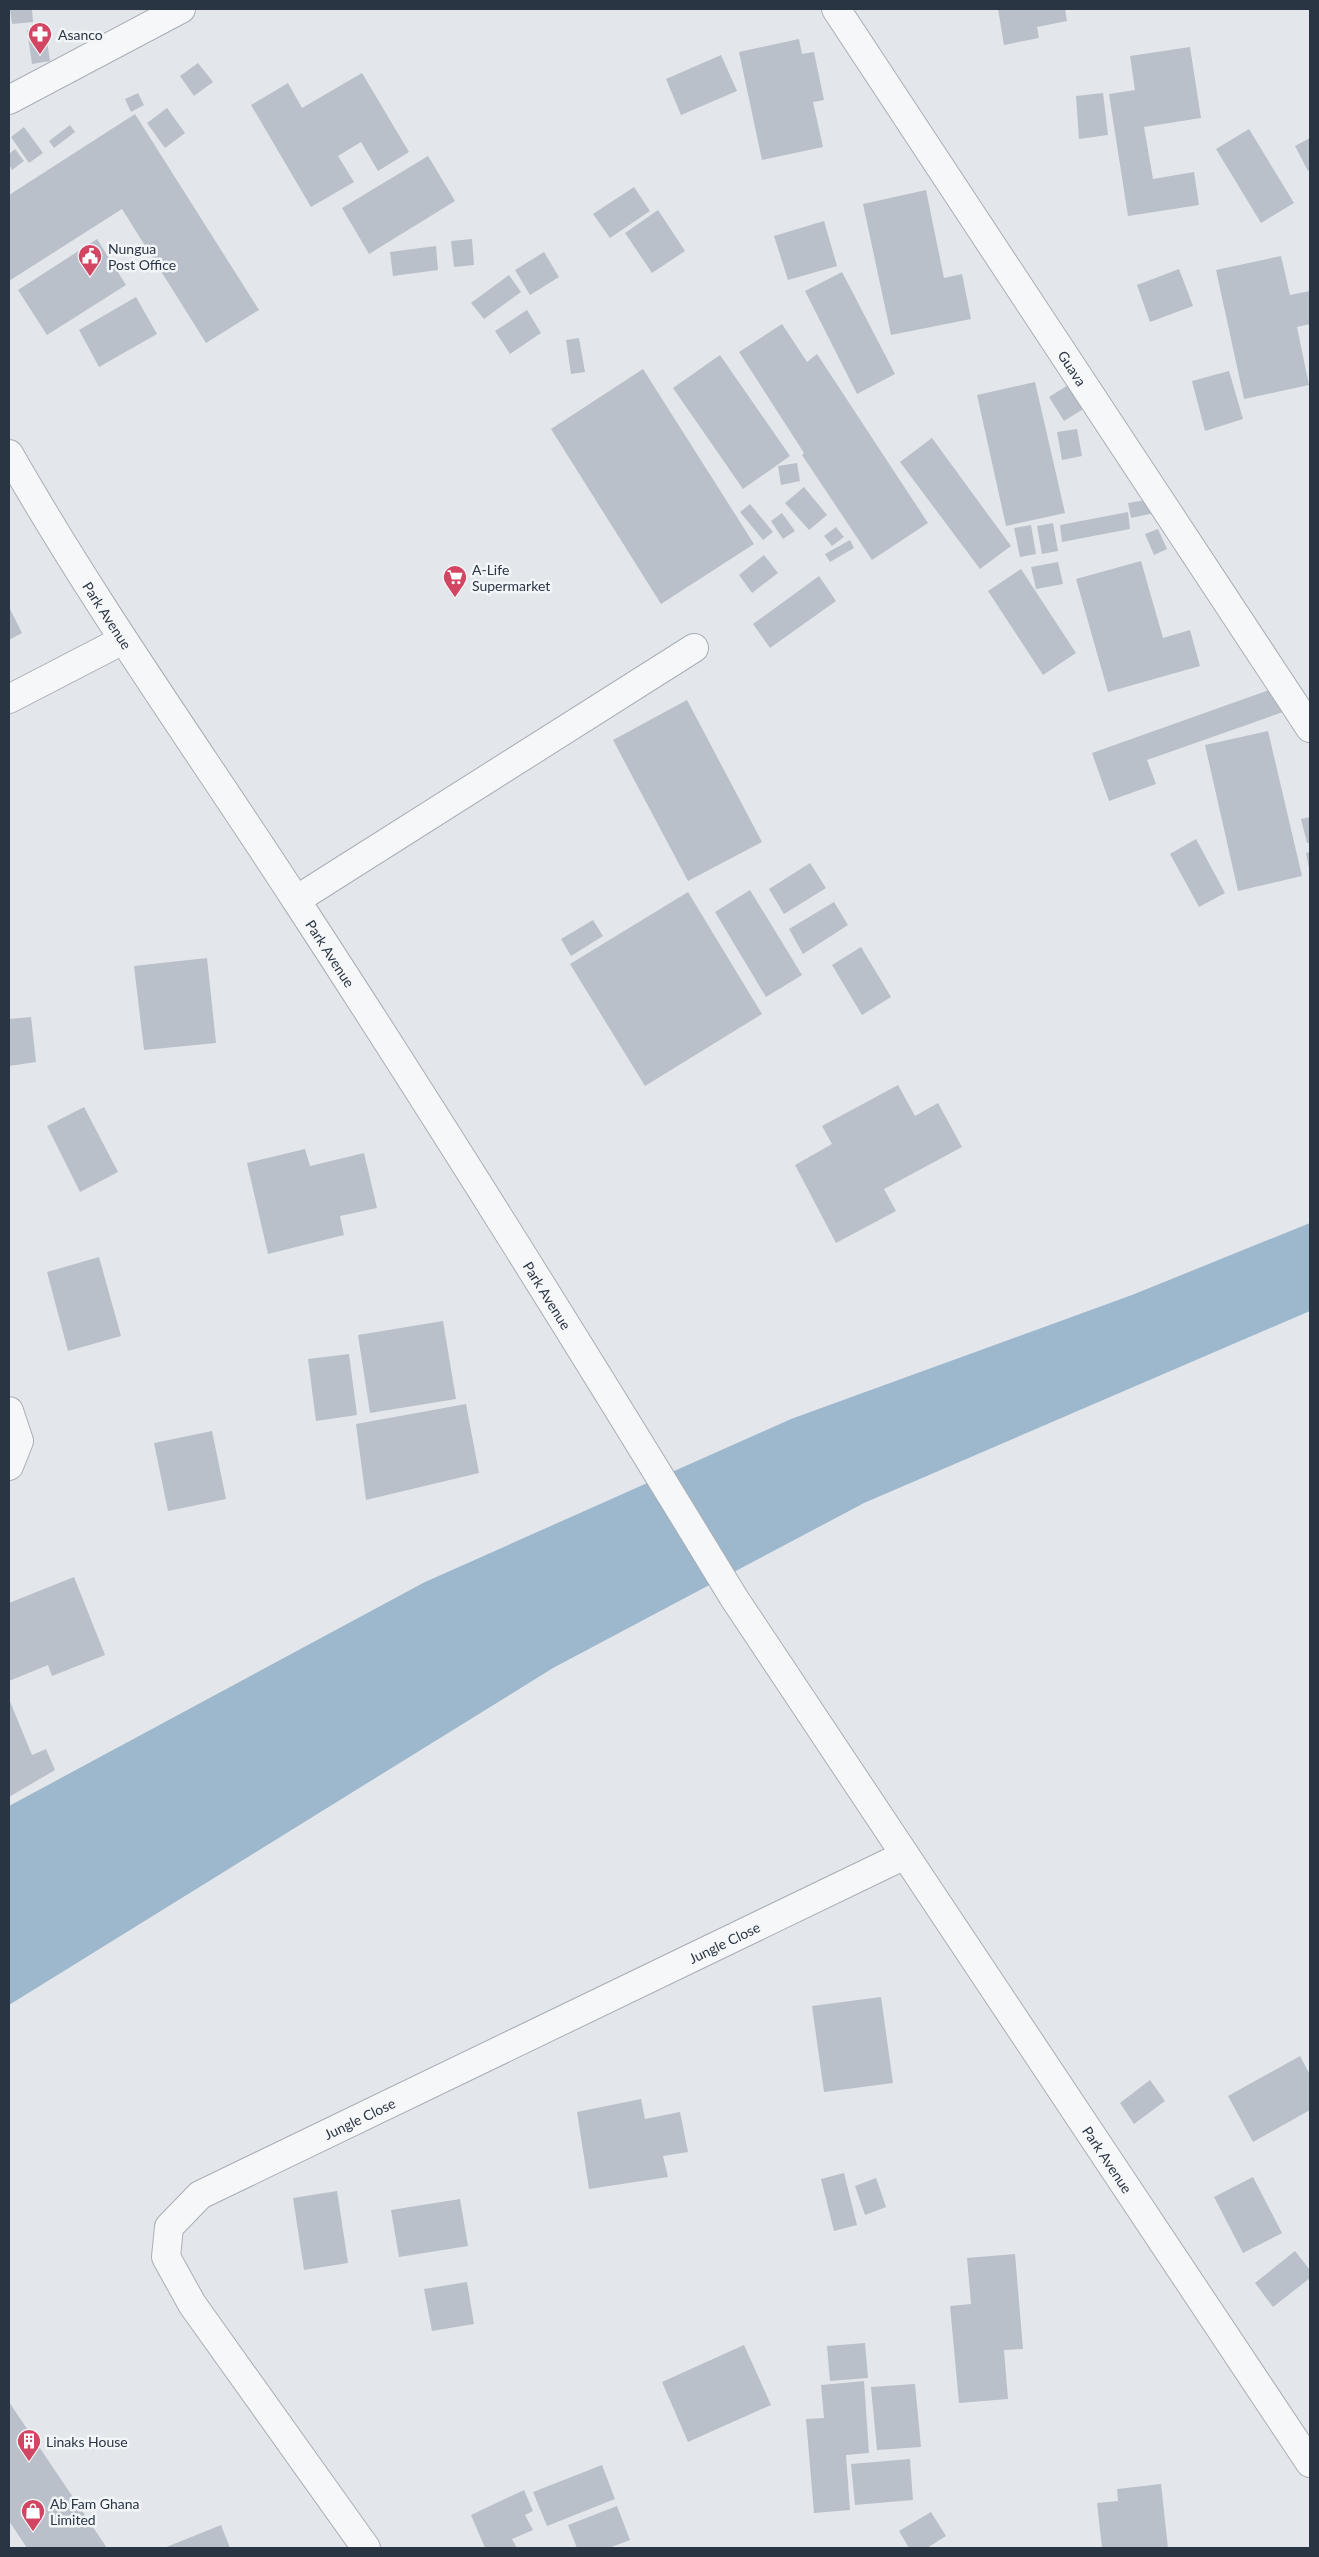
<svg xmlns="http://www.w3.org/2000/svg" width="1319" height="2557" viewBox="0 0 1319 2557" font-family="Lato,sans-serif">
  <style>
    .water { fill: #9db7cc }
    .building { fill: #bac0c9 }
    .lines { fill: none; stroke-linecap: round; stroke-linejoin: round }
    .minor-casing { stroke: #a8aeb6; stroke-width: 30 }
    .minor { stroke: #f6f7f9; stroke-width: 28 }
    .labels { text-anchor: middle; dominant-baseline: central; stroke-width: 5; stroke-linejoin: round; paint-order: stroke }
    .poi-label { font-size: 14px; fill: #2a3544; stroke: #f3f6f8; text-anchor: start }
    .street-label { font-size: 14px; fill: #2a3544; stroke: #f3f6f8 }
  </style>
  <rect width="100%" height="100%" fill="#e3e7eb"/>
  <polygon class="water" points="1310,1223 1310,1311 864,1503 553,1668 9,2005 9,1806 425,1582 791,1419 1132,1295"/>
  <g class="building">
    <polygon points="10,9 32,9 33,22 12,24"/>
    <polygon points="998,9 1065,9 1067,21 1037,27 1039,38 1004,45"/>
    <polygon points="45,27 50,61 32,64 27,30"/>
    <polygon points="799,39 802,54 814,52 824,100 813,102 823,147 762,160 739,52"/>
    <polygon points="1190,47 1201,118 1144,127 1153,179 1194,172 1199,205 1128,216 1109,94 1135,90 1130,56"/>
    <polygon points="721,55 737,91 681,115 666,79"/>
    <polygon points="198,63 213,82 194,96 180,76"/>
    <polygon points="362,73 409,152 378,171 361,142 338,156 354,182 311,207 251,105 288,83 302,108"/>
    <polygon points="138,93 144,105 131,112 125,99"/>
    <polygon points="1103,93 1108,135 1079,139 1076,96"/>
    <polygon points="167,108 185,133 165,148 147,123"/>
    <polygon points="135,114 259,310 206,343 122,209 9,281 9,195"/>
    <polygon points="70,125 75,132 54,148 49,141"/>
    <polygon points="24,127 43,153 29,163 11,137"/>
    <polygon points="1249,129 1294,203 1261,223 1216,149"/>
    <polygon points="1310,138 1310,170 1308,171 1295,146"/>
    <polygon points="15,149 24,161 12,170 9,164 9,154"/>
    <polygon points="428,156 455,201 369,254 342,208"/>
    <polygon points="634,187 650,211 610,238 593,214"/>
    <polygon points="926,190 944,278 962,274 971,319 891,335 863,204"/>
    <polygon points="658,210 685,251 652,273 625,233"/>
    <polygon points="824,221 837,266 788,280 774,236"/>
    <polygon points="97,239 126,285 47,335 18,290"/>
    <polygon points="472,239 474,265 454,267 451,241"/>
    <polygon points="436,246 438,270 393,276 390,252"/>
    <polygon points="544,252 559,277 530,295 515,270"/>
    <polygon points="1281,256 1290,295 1310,291 1310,324 1297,327 1309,385 1244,399 1216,270"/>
    <polygon points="1179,269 1193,306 1150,322 1137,285"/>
    <polygon points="842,272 895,374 857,394 805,291"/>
    <polygon points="509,275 521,292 484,319 471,303"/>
    <polygon points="136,297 157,334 99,367 79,330"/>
    <polygon points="527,310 541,333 510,354 495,331"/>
    <polygon points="782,324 807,362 817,354 928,523 872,560 802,455 804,453 739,352"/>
    <polygon points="579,338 585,372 571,374 566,340"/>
    <polygon points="720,355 790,456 743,489 673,388"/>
    <polygon points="643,369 754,544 661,604 551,429"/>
    <polygon points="1229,371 1243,419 1205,431 1192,381"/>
    <polygon points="1035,382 1065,513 1006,526 977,395"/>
    <polygon points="1073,382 1088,406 1064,421 1049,397"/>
    <polygon points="1077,429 1082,456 1062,460 1057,432"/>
    <polygon points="932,438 1011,546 980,569 900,462"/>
    <polygon points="797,463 800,481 781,485 778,466"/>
    <polygon points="804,487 827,515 809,530 785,503"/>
    <polygon points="1151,499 1154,513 1131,518 1128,503"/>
    <polygon points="750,504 773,532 763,540 740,512"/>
    <polygon points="1128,512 1130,529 1062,542 1060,525"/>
    <polygon points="782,513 795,531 783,539 771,521"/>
    <polygon points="1053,523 1058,551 1042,554 1037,526"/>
    <polygon points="1031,525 1036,554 1020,557 1014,528"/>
    <polygon points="836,527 844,537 832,546 824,536"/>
    <polygon points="1158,529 1167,549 1154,555 1145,534"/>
    <polygon points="850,540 854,548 830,562 825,554"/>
    <polygon points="764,555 778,573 752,593 739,575"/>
    <polygon points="1141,561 1163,638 1190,630 1200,666 1108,692 1076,579"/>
    <polygon points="1058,562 1063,584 1036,589 1031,567"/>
    <polygon points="1021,569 1076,653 1043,675 988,591"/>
    <polygon points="819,576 836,601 770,648 753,624"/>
    <polygon points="9,607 22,633 9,640"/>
    <polygon points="1275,688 1283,712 1147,760 1156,784 1109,801 1092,753"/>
    <polygon points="687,700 762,842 688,881 613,740"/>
    <polygon points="1268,731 1302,876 1238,891 1205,745"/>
    <polygon points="1310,817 1310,843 1307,843 1301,819"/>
    <polygon points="1196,839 1225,893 1199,907 1170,854"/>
    <polygon points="1310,852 1310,868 1309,868 1306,853"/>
    <polygon points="810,863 826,888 784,914 769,889"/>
    <polygon points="750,890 802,975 766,997 715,912"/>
    <polygon points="688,892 762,1014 645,1086 570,964"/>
    <polygon points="834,902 848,925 803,954 789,929"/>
    <polygon points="593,920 603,936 571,956 561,939"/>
    <polygon points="861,947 891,997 862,1015 832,965"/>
    <polygon points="207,958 216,1043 144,1050 134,966"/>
    <polygon points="31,1017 36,1062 9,1066 9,1019"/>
    <polygon points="898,1085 915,1116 938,1103 962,1147 884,1189 896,1211 836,1243 795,1165 832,1144 822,1126"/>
    <polygon points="84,1107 118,1172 80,1192 47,1126"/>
    <polygon points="305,1149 310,1166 364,1153 377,1208 340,1216 344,1235 268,1254 247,1163"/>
    <polygon points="99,1257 121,1336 68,1351 47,1272"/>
    <polygon points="443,1321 456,1399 370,1413 358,1335"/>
    <polygon points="349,1354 357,1415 316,1421 308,1359"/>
    <polygon points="466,1404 479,1473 366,1500 356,1424"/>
    <polygon points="212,1431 226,1499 168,1511 154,1443"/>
    <polygon points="74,1577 105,1655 52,1676 48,1665 9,1681 9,1603"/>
    <polygon points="9,1699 32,1755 46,1749 55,1770 9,1797"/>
    <polygon points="881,1997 893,2083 824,2092 812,2006"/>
    <polygon points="1300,2056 1310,2075 1310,2110 1253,2142 1228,2096"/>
    <polygon points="1150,2080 1165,2101 1134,2124 1120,2103"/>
    <polygon points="641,2099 645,2119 680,2112 688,2152 663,2156 668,2177 589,2189 577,2112"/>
    <polygon points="844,2173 857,2225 834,2231 821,2179"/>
    <polygon points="1253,2177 1282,2233 1243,2253 1214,2197"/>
    <polygon points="876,2178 886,2207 865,2215 855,2186"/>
    <polygon points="337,2191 348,2263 304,2270 293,2198"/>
    <polygon points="460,2199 468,2246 399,2257 391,2210"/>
    <polygon points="1295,2251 1310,2270 1310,2278 1273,2307 1255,2283"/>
    <polygon points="1015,2254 1023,2349 1004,2350 1008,2399 959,2403 950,2306 971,2304 967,2258"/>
    <polygon points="467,2282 474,2324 432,2331 424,2289"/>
    <polygon points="865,2343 868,2378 830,2381 827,2346"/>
    <polygon points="744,2345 771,2405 688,2442 662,2382"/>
    <polygon points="864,2381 869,2453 846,2455 850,2510 814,2513 806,2419 824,2418 821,2385"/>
    <polygon points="915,2384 921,2447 877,2450 871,2387"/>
    <polygon points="9,2402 107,2548 27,2548 9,2521"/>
    <polygon points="910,2459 913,2500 855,2505 851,2464"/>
    <polygon points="602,2465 615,2499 547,2526 533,2492"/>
    <polygon points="1161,2484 1168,2548 1102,2548 1097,2503 1118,2501 1117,2489"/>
    <polygon points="524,2490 533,2511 525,2515 533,2530 512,2539 517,2548 485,2548 471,2515"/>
    <polygon points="617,2506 630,2540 609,2548 577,2548 568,2525"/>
    <polygon points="931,2512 946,2536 927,2548 909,2548 899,2531"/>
    <polygon points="221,2525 230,2548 164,2548"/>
  </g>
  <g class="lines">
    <g class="minor-casing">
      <g id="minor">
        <path id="s1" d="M836,9L1310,728"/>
        <polyline points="9,100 181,9"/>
        <path id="s2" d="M9,454C97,608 200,752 296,900C446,1130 591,1363 734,1598L1310,2463"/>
        <polyline points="9,699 123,640"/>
        <polyline points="296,900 694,648"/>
        <polyline points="9,1411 19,1441 9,1466"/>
        <path id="s3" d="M366,2548L192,2304L166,2257L169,2227L200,2195L905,1855"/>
      </g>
    </g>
    <use href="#minor" class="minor"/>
  </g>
  <defs>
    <g id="pharmacy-pin" transform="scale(1.25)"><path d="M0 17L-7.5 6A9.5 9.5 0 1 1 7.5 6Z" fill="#d24663" stroke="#f3f6f8"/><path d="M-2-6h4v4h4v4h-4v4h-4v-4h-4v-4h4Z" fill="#fff"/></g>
    <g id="civic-pin" transform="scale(1.25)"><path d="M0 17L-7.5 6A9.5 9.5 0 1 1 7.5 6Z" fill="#d24663" stroke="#f3f6f8"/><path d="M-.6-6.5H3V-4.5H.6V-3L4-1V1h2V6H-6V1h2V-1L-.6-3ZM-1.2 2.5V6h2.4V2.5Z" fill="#fff"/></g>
    <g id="supermarket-pin" transform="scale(1.25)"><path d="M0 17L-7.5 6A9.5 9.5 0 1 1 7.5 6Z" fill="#d24663" stroke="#f3f6f8"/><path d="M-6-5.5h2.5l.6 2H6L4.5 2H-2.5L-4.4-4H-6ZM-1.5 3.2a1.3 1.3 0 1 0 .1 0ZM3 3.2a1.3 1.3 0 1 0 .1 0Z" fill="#fff"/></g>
    <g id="building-pin" transform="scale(1.25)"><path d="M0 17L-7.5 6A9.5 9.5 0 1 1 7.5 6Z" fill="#d24663" stroke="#f3f6f8"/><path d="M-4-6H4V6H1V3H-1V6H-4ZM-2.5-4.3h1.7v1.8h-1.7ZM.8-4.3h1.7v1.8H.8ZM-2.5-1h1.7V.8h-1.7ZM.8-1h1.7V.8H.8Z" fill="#fff"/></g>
    <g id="shop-pin" transform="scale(1.25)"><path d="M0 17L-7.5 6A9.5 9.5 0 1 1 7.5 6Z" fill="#d24663" stroke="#f3f6f8"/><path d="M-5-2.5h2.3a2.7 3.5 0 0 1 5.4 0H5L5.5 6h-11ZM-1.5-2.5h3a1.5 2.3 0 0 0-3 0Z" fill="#fff"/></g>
  </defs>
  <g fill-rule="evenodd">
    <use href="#pharmacy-pin" x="40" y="34"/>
    <use href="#civic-pin" x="90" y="256"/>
    <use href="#supermarket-pin" x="455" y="577"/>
    <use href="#building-pin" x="29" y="2441"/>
    <use href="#shop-pin" x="33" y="2511"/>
  </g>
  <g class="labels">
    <g class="poi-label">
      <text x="58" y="34">Asanco</text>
      <text x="108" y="248">Nungua<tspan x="108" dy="16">Post Office</tspan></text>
      <text x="472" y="569">A-Life<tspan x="472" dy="16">Supermarket</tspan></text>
      <text x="46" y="2441">Linaks House</text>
      <text x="50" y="2503">Ab Fam Ghana<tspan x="50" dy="16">Limited</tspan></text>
    </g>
    <g class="street-label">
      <text stroke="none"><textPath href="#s1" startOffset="430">Guava</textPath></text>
      <text stroke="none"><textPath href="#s2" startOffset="189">Park Avenue</textPath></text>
      <text stroke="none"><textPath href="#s2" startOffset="594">Park Avenue</textPath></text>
      <text stroke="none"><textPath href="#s2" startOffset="999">Park Avenue</textPath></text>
      <text stroke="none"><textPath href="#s3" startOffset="1010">Jungle Close</textPath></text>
      <text stroke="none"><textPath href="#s3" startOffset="605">Jungle Close</textPath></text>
      <text stroke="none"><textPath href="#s2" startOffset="2029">Park Avenue</textPath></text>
    </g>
  </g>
  <rect width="1319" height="2557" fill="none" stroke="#2a3544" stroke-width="20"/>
</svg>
